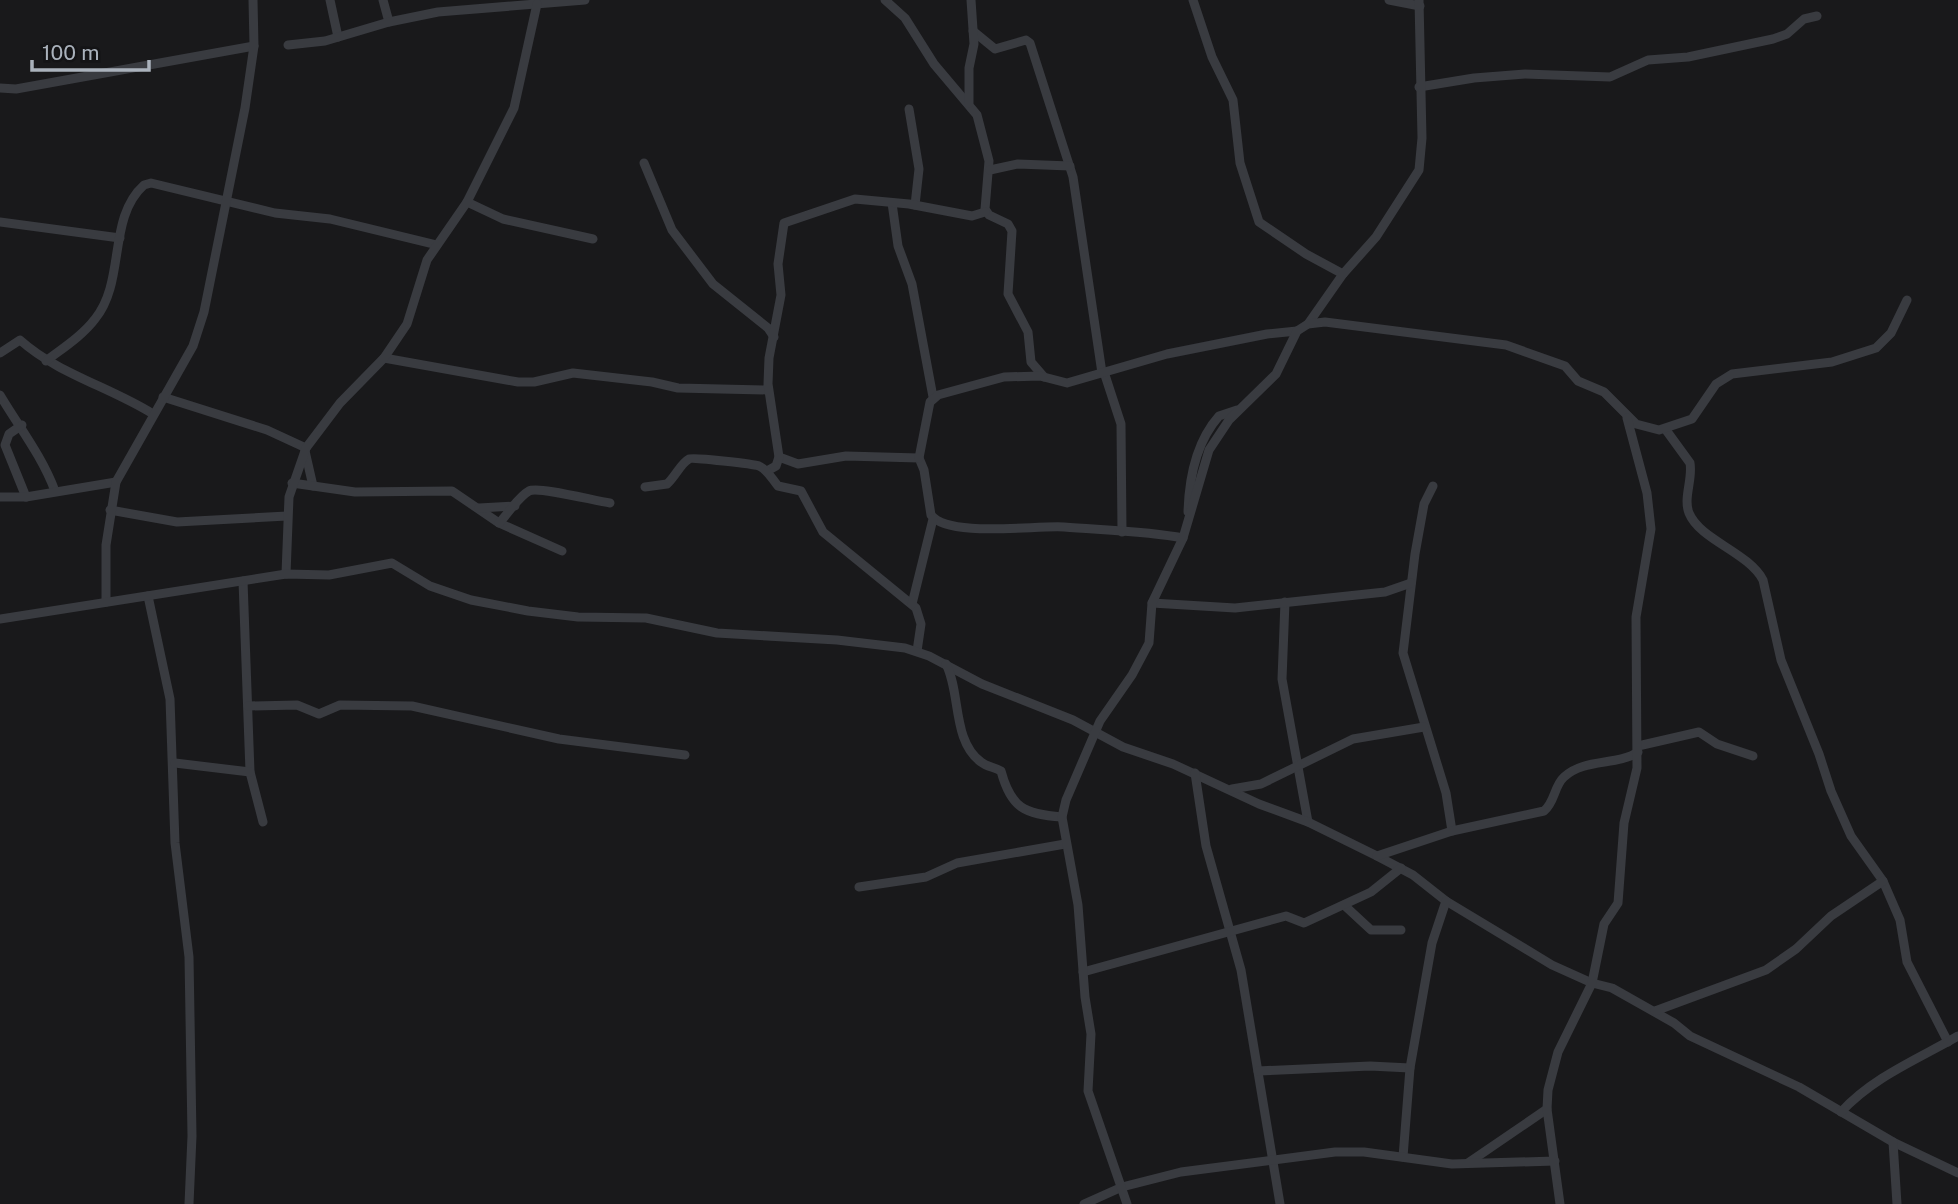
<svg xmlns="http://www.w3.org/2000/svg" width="1958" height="1204" viewBox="0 0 1958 1204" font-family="'Public Sans',sans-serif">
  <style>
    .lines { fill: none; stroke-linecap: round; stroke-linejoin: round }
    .minor { stroke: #393b40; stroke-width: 9 }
  </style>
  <rect width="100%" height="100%" fill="#19191b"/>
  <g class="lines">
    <g class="minor">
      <polyline points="330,0 338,37"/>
      <polyline points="383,0 389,22"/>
      <polyline points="885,0 905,18 934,64 977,115 989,161 985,209 989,215 1008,224 1012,231 1008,294 1028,332 1031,362 1044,377"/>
      <polyline points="1193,0 1212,57 1233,100 1240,163 1259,222 1306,254 1343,274"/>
      <polyline points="1389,0 1420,6"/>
      <polyline points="973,31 995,49 1026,40 1030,43 1073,177 1102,373"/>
      <polyline points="288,45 325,41 389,22 438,12 585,0"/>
      <polyline points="1419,87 1474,78 1525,74 1610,77 1648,60 1688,57 1773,39 1787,34 1804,19 1817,16"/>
      <polyline points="0,88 16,89 254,46"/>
      <polyline points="969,103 969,68 974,44 971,0"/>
      <polyline points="909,109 919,169 915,205"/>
      <polyline points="644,163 672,230 713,284 768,328 774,337"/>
      <polyline points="990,170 1018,164 1070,166"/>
      <polyline points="467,202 503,219 593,239"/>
      <polyline points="892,203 898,246 912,284 933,397"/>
      <polyline points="0,222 120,238"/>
      <polyline points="1308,324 1343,274 1376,237 1419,170 1422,138 1419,0"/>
      <path d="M0,353L20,340C58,374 110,387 153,414"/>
      <polyline points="384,358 518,382 534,382 573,373 652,382 678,388 768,390"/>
      <path d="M46,361C63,348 82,336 95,319C126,281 107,218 144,185L151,183L275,213L330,219L437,245"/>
      <polyline points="1104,372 1121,424 1122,532"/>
      <path d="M0,395C19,427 42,456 55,491"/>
      <polyline points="163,397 267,430 306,448"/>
      <polyline points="22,425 9,434 5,445 26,497"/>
      <path d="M1666,430L1690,463C1693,479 1683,498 1689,513C1700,540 1748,552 1763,580L1781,660L1819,754L1831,791L1851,836L1883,881L1900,920L1907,962L1948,1042"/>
      <polyline points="305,451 313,486"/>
      <path d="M779,457L798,464L846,456L919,458L924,470L931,515C948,538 1036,525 1064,527C1101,530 1148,531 1183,538"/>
      <polyline points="919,458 930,402 938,395 1004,377 1040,376 1067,383 1167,354 1267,334 1297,331"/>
      <polyline points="767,471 776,466 779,457 768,384 769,358 781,295 778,264 784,223 855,199 909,204 972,216 985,212"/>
      <polyline points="292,483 355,492 452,491 499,523 562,551"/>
      <polyline points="1433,486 1424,504 1415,554 1403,653 1446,793 1452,831"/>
      <path d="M645,487L667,484C675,477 681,463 689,459C692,457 754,464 759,466C768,470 772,479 778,486L801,491L823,532L916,608L921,624L917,651"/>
      <polyline points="0,497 26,497 116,482"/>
      <polyline points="479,508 515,506"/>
      <polyline points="110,510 177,522 287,516"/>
      <path d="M1188,512C1189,478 1196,442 1219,416L1237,410"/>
      <path d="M499,523C508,514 518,497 529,491C538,486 595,501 610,503"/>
      <polyline points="286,574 289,497 306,448 340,403 384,358 407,324 427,260 467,202 514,108 537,4"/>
      <polyline points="243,581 250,772 263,822"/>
      <polyline points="148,596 170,699 175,843 189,957 192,1136 189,1204"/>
      <polyline points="106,602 106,545 116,482 193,346 204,312 245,108 254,46 253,0"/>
      <polyline points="1285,602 1282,679 1308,822"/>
      <polyline points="1152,603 1235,608 1385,592 1411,583"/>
      <polyline points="912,604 933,519"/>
      <polyline points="0,619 286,574 329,575 392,563 430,586 471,600 528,611 578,617 646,618 717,633 837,640 905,648 929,656 982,684 1073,720 1123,747 1173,764 1259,804 1308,822 1377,856 1413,875 1446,901 1552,965 1592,983 1612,988 1674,1023 1690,1036 1799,1087 1893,1142 1958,1173"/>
      <path d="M946,664C961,693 952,741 981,762C987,767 995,767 1001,771C1011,808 1024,814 1062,817"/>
      <polyline points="248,706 297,705 319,714 340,705 412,706 559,739 685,755"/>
      <polyline points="1638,746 1699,732 1717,744 1753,756"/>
      <polyline points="175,763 250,772"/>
      <polyline points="1195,773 1206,846 1241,970 1280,1204"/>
      <polyline points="1232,789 1261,784 1353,739 1424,727"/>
      <path d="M1377,856L1452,831L1544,811C1555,802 1554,786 1564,777C1584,758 1617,766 1638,752"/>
      <polyline points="859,887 926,877 957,863 1065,844"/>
      <polyline points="1344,905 1371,930 1401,930"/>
      <polyline points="1083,972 1286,916 1304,923 1371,892 1401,868"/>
      <polyline points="1655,1011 1766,970 1796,949 1831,916 1883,881"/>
      <polyline points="1258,1071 1370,1066 1410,1068"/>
      <path d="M1841,1112C1873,1077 1918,1059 1958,1036"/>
      <polyline points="1893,1142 1897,1204"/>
      <polyline points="1403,1157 1410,1068 1432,943 1446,901"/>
      <polyline points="1468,1163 1547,1109"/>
      <polyline points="1084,1204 1122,1187 1181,1172 1335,1152 1364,1152 1452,1164 1555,1161"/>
      <polyline points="1127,1204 1088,1091 1091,1034 1085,997 1078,905 1062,817 1066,800 1100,721 1132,675 1149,643 1152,603 1183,538 1209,450 1229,420 1276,374 1297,331 1308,324 1325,322 1506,345 1565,366 1578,381 1604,392 1636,424 1659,430 1692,419 1716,384 1732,374 1832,362 1876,348 1891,333 1907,300"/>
      <polyline points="1560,1204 1547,1109 1548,1090 1558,1052 1592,983 1604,924 1618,903 1624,823 1637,768 1636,617 1651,529 1647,493 1627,418"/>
    </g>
  </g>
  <path d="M32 60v10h117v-10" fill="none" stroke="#aab2bc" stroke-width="3.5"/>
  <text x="42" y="60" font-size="21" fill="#aab2bc" stroke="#141416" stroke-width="5" paint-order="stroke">100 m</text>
</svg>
